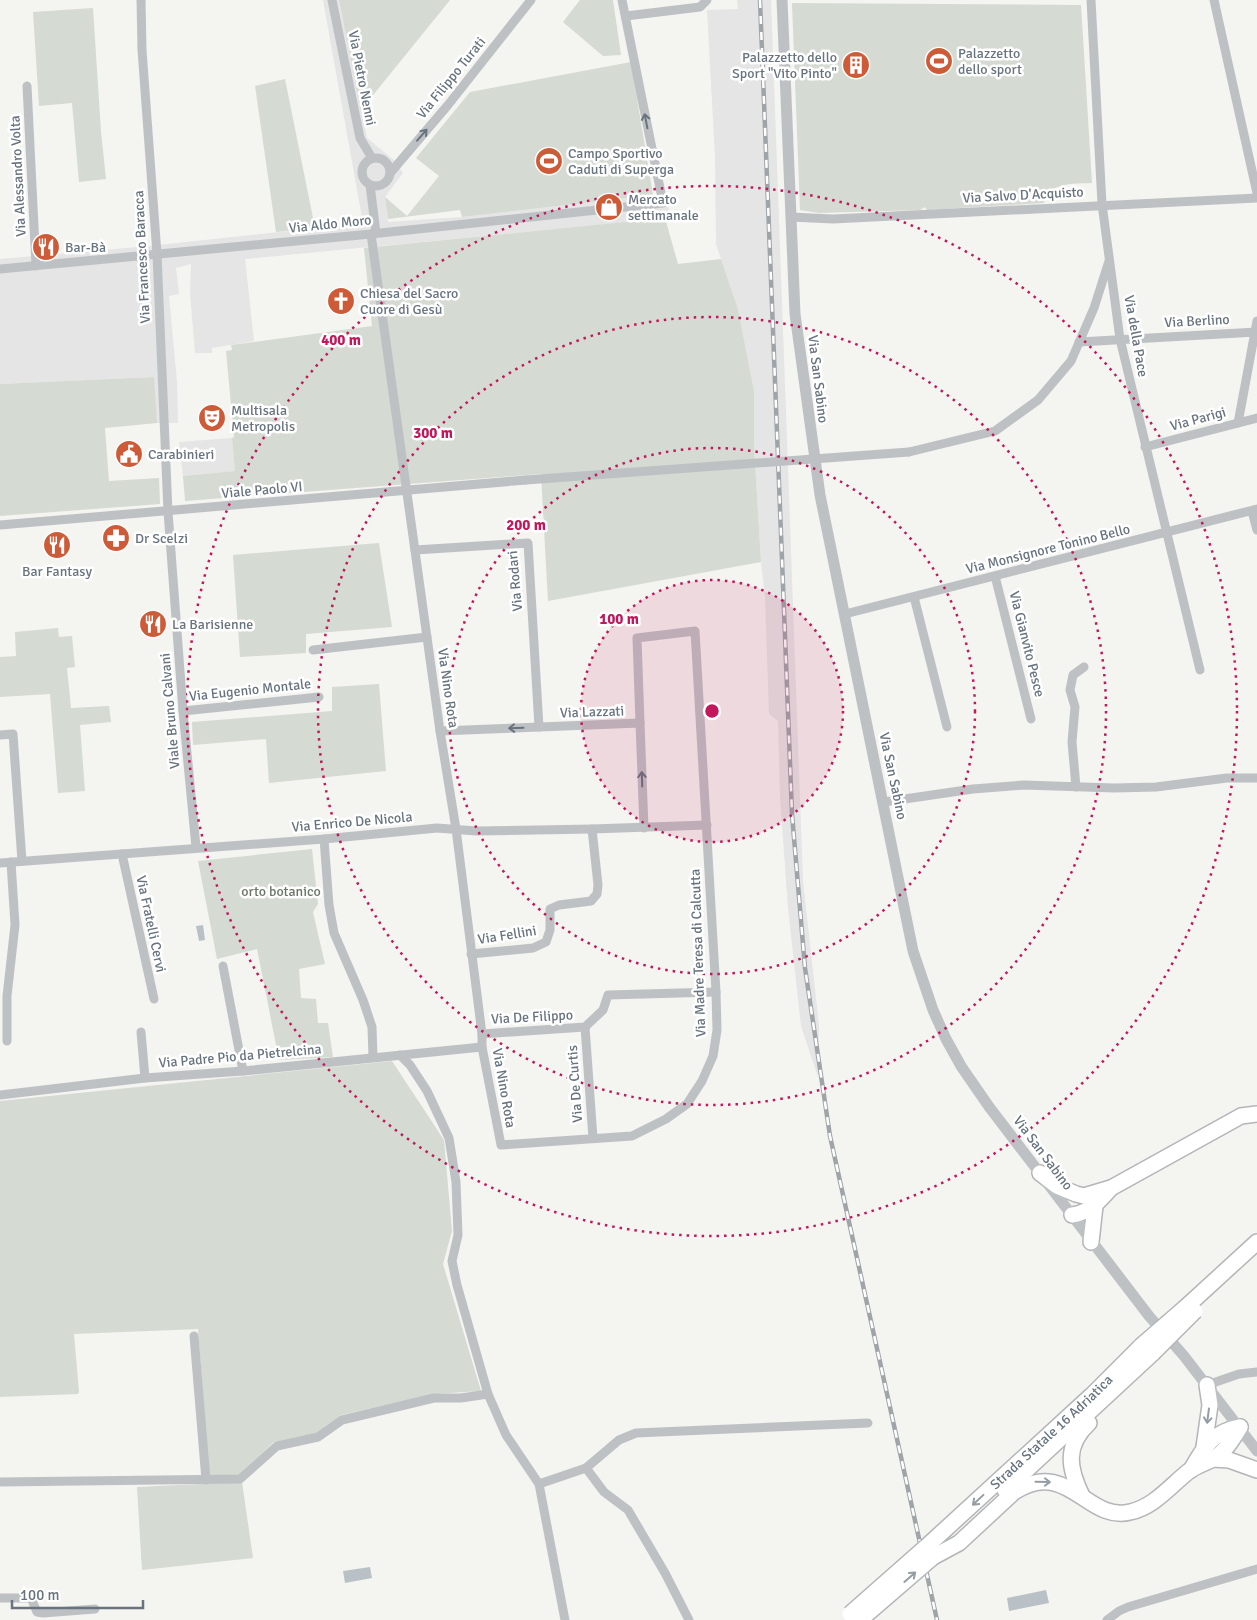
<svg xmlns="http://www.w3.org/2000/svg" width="1257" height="1620" viewBox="0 0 1257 1620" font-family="Signika,sans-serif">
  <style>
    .built { fill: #e4e5e4 }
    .green { fill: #d5dad2 }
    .water { fill: #b9c1c6 }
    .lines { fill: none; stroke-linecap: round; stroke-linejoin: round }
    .trunk-casing { stroke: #b3b5b8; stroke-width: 18 }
    .minor { stroke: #bec1c4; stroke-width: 9 }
    .tertiary { stroke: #bec1c4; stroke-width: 11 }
    .trunk { stroke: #fff; stroke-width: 15 }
    .rail-casing { stroke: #9fa4a9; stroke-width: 4.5 }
    .rail { stroke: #fff; stroke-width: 2.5; stroke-dasharray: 8; stroke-linecap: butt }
    .trunk-bridge-casing { stroke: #b3b5b8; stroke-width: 18; stroke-linecap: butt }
    .minor-bridge { stroke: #bec1c4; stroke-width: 9 }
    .trunk-bridge { stroke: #fff; stroke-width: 15 }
    .oneway { stroke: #67737e }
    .oneway2 { stroke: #959da5 }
    .ring { fill: none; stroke: #c2185b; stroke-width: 2.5; stroke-dasharray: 2.5 5 }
    .labels { text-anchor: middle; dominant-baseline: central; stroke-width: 5; stroke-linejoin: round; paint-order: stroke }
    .poi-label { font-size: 14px; fill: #67737e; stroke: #fff; text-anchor: start }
    .street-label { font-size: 14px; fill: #67737e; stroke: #fff }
    .park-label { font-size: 14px; fill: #687664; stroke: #fff }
    .centre { fill: #c2185b; stroke: #fff; stroke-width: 2.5 }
    .ring-label { font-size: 15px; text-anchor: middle; font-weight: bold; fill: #c2185b; stroke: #fff; stroke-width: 5; stroke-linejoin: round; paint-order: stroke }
  </style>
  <rect width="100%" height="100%" fill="#f4f4f1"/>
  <g class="built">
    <polygon points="323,0 339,0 367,138 395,161 403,173 385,197 388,222 462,217 653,195 667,197 670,218 245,259 254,341 212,348 212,353 195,353 190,293 191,264 176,268 179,294 169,296 177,382 178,423 157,423 153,377 0,384 0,259 149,246 363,223"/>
    <polygon points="737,0 771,0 803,881 819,1025 818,1077 801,1026 788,908 780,797 778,721 769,714 765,597 761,562 754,446 754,391 738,309 716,244 715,156 707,10 738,9"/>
    <polygon points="232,438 235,471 183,476 179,442"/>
  </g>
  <g class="green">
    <polygon points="339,0 450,0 361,110"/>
    <polygon points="580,0 613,0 621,55 603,56 563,22"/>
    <path d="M792,3L1081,5L1092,183C1073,184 1051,181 1044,203L927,210L925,207L920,210L819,213L800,210Z"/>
    <polygon points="93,8 101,132 106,179 79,182 72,103 39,106 33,12"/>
    <polygon points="631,62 653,195 462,217 460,210 388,219 385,197 407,216 439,176 416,158 470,92"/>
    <polygon points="285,79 315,228 276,232 255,86"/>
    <polygon points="665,218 678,264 721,259 738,309 754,391 754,446 761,562 548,601 541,474 185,501 183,476 235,471 232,438 234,437 226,351 232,350 231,345 372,326 364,248"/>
    <polygon points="154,377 157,423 105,428 109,481 159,478 160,504 0,516 0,384"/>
    <polygon points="379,543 392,627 306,634 306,653 240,657 233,555"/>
    <polygon points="58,628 59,637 72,636 75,667 67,668 71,708 109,706 111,722 80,725 85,791 58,793 50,694 0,697 0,657 16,656 15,632"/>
    <polygon points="379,684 386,771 269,783 266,739 193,745 192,722 332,711 332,687"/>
    <polygon points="312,849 318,904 313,912 325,964 299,969 301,998 316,999 318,1023 328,1023 333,1057 279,1060 257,949 217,959 198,861"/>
    <polygon points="392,1061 444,1140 452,1231 443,1264 481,1391 435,1394 341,1415 316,1433 274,1442 237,1476 209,1476 198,1329 74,1334 79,1392 78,1394 0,1397 0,1101"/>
    <polygon points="242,1482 253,1558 142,1570 137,1487"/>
  </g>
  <g class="water">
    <polygon points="203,925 205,940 199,941 196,926"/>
    <polygon points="370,1567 372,1578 345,1583 343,1571"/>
    <polygon points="1046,1590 1049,1603 1009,1611 1007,1598"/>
  </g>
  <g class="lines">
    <g class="trunk-casing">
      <g id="trunk">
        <polyline points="1040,1173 1057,1186 1076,1194 1084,1196 1111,1188 1241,1116 1257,1114"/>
        <path d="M1072,1215C1090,1213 1099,1201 1111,1188"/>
        <polyline points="1091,1242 1095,1206"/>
        <polyline points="1186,1307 1257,1242"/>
        <polyline points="1204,1447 1210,1405 1207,1385"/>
        <polyline points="1213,1459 1229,1460 1257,1470"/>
        <path d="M1191,1470C1204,1447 1212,1432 1240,1427"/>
        <polyline points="1005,1490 1153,1353"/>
        <path d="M1082,1496C1069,1469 1064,1446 1089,1423"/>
        <path id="s1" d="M926,1547L1092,1395L1141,1346"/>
        <path d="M933,1557L959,1543L1014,1492C1068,1457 1087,1523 1130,1512C1154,1507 1170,1486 1189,1471C1196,1466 1205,1463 1213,1459C1225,1452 1233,1439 1240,1427"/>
      </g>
    </g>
    <g class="minor">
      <polyline points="141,0 142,50 157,254 168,512 183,711 196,847"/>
      <polyline points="332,0 360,138 372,158"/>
      <polyline points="1091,0 1102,204 1120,339 1200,670"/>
      <polyline points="1214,0 1257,193"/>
      <polyline points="626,16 700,7 707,0"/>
      <polyline points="27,86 36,266"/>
      <circle cx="376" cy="172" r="14"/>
      <polyline points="391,172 448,105 531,0"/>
      <polyline points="370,185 376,233"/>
      <polyline points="791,217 833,219 1257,198"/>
      <polyline points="371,234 440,731 456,829 482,1034 482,1047 501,1145 632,1136 666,1119 687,1104 702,1081 713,1056 717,1030 716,992 695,631 637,638 640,723"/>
      <polyline points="0,269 371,234 663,203 622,0"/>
      <polyline points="1079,342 1257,332"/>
      <polyline points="1238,423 1257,321"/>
      <polyline points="1145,447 1257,418"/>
      <polyline points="909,452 995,431 1038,400 1071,361 1094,308 1109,261"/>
      <polyline points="1252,511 1257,530"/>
      <polyline points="0,525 526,480"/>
      <polyline points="415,550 528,543 539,727"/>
      <polyline points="995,576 1031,719"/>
      <polyline points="914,597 947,727"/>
      <polyline points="845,614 1257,509"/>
      <polyline points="313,650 427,637"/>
      <polyline points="183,711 319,697"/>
      <polyline points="440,731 640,723 644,828"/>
      <polyline points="0,735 13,734 22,861"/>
      <polyline points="1076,787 1072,742 1075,707 1070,690 1073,675 1084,667"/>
      <polyline points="884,802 973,789 1024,785 1114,788 1156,787 1227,778 1257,778"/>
      <polyline points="324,839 329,905 334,933 363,1000 372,1027 373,1057"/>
      <polyline points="122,854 154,999"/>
      <polyline points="0,863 324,839 437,828 476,831 592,829 707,825"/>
      <polyline points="471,954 533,948 546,942 550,930 550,909 559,905 591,901 597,894 598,885 592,829"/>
      <polyline points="223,966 243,1071"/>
      <polyline points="585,1027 593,1138"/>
      <polyline points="141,1032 145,1078"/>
      <polyline points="482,1034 585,1027 603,1010 608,995 716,992"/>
      <polyline points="7,1041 7,996 15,925 11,862"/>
      <polyline points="400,1055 410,1065 427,1091 449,1138 456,1182 458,1235 452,1261 457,1285 488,1394 506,1435 539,1484 565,1620"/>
      <polyline points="0,1095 145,1078 243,1071 482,1047"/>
      <polyline points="194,1336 206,1480"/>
      <polyline points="1207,1385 1239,1374 1257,1372"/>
      <polyline points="586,1468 619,1440 636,1433 868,1423"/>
      <polyline points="0,1482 240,1479 277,1446 318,1437 342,1420 434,1398 461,1398 488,1394"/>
      <polyline points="539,1484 586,1468 604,1492 628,1510 665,1573 689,1620"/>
      <polyline points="0,1598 31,1598 37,1612 43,1613 95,1609"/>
      <polyline points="1107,1620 1119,1611 1128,1607 1257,1569"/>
    </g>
    <polyline class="tertiary" points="782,0 795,314 820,495 913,951 933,1010 946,1039 961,1066 990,1108 1149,1316 1184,1356 1257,1451"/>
    <use href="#trunk" class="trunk"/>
    <g class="rail-casing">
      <polyline id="rail" points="760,0 792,814 805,968 830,1136 937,1620"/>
    </g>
    <use href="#rail" class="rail"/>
    <g class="trunk-bridge-casing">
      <g id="trunk-bridge">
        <polyline points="1141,1346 1186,1307"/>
        <polyline points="1153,1353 1195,1311"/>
        <polyline points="850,1614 926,1547"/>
        <polyline points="860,1620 933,1557"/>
      </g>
    </g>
    <polyline class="minor-bridge" points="526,480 909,452"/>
    <use href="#trunk-bridge" class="trunk-bridge"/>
  </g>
  <defs><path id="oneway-shaft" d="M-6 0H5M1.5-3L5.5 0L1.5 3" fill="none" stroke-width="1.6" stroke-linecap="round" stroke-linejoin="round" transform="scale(1.25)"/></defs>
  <g class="oneway">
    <use href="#oneway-shaft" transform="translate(646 121) rotate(-101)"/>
    <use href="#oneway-shaft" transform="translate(422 135) rotate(-49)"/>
    <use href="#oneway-shaft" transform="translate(516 728) rotate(178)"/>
    <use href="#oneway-shaft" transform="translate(642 779) rotate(-92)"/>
  </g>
  <g class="oneway2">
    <use href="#oneway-shaft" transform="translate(1208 1416) rotate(97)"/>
    <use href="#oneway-shaft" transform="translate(1043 1482) rotate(1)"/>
    <use href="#oneway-shaft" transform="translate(978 1500) rotate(137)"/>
    <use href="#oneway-shaft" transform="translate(910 1577) rotate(-41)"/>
  </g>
  <circle cx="712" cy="711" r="131" fill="#c2185b" fill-opacity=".12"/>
  <g class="ring">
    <circle cx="712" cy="711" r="131"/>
    <circle cx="712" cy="711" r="263"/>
    <circle cx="712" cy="711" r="394"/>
    <circle cx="712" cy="711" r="525"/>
  </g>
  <defs>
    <g id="stadium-disc" transform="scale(1.4375)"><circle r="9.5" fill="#cd5b38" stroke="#fff"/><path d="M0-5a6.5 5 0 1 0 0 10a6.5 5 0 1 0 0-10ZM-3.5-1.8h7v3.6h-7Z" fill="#fff"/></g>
    <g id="building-disc" transform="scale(1.4375)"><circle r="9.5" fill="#cd5b38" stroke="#fff"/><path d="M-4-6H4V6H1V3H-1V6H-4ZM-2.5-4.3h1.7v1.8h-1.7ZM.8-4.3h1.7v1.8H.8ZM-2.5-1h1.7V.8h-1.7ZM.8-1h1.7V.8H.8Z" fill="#fff"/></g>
    <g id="shop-disc" transform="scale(1.4375)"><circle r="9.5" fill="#cd5b38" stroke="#fff"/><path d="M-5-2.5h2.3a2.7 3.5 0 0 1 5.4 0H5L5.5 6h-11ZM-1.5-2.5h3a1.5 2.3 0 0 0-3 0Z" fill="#fff"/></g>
    <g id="restaurant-disc" transform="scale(1.4375)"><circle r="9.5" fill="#cd5b38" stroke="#fff"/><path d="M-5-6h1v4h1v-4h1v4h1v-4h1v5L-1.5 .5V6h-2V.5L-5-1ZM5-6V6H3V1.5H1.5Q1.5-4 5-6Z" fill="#fff"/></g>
    <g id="church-disc" transform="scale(1.4375)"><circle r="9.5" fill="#cd5b38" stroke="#fff"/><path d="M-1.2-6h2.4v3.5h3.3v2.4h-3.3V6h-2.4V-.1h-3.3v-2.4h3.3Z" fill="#fff"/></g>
    <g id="theatre-disc" transform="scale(1.4375)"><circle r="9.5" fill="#cd5b38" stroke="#fff"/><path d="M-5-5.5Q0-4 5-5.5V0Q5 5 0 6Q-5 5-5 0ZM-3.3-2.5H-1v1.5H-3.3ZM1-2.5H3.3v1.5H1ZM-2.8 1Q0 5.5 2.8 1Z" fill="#fff"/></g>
    <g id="civic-disc" transform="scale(1.4375)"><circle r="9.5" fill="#cd5b38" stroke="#fff"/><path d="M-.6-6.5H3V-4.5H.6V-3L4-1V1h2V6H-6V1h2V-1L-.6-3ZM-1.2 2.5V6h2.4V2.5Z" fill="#fff"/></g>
    <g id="pharmacy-disc" transform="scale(1.4375)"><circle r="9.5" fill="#cd5b38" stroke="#fff"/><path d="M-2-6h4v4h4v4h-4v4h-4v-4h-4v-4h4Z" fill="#fff"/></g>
  </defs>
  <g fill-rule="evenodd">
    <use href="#stadium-disc" x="939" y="61"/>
    <use href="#building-disc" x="856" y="65"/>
    <use href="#stadium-disc" x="549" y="161"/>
    <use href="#shop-disc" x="609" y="207"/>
    <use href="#restaurant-disc" x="46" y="247"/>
    <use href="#church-disc" x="341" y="301"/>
    <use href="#theatre-disc" x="212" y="418"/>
    <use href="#civic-disc" x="129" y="454"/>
    <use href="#pharmacy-disc" x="116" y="538"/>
    <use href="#restaurant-disc" x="57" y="545"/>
    <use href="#restaurant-disc" x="153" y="624"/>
  </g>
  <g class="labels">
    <g class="poi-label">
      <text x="958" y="53">Palazzetto<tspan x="958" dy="16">dello sport</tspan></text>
      <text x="837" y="57" text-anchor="end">Palazzetto dello<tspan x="837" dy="16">Sport "Vito Pinto"</tspan></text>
      <text x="568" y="153">Campo Sportivo<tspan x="568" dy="16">Caduti di Superga</tspan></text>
      <text x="628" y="199">Mercato<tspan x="628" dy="16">settimanale</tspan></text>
      <text x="65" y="247">Bar-Bà</text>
      <text x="360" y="293">Chiesa del Sacro<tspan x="360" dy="16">Cuore di Gesù</tspan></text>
      <text x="231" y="410">Multisala<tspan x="231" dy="16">Metropolis</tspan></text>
      <text x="148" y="454">Carabinieri</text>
      <text x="135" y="538">Dr Scelzi</text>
      <text x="57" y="571" text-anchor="middle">Bar Fantasy</text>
      <text x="172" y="624">La Barisienne</text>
    </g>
    <g class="street-label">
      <text transform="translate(362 78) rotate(79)">Via Pietro Nenni</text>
      <text transform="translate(451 78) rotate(-51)">Via Filippo Turati</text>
      <text transform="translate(18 176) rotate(-93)">Via Alessandro Volta</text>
      <text transform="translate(1023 195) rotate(-3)">Via Salvo D'Acquisto</text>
      <text transform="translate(330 224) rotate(-6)">Via Aldo Moro</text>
      <text transform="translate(142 257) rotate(-93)">Via Francesco Baracca</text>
      <text transform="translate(1197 321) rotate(-3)">Via Berlino</text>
      <text transform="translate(1136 336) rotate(80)">Via della Pace</text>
      <text transform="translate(818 379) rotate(83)">Via San Sabino</text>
      <text transform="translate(1198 419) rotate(-15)">Via Parigi</text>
      <text transform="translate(262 490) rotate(-5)">Viale Paolo VI</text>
      <text transform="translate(1048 549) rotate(-14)">Via Monsignore Tonino Bello</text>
      <text transform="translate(515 581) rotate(-95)">Via Rodari</text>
      <text transform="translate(1027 644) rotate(76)">Via Gianvito Pesce</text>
      <text transform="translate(448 688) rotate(82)">Via Nino Rota</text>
      <text transform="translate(250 690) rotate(-6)">Via Eugenio Montale</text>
      <text transform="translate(170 711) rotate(-95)">Viale Bruno Calvani</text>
      <text transform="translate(592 712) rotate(-2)">Via Lazzati</text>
      <text transform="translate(893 776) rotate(78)">Via San Sabino</text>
      <text transform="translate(352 822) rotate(-5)">Via Enrico De Nicola</text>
      <text transform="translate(151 924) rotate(78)">Via Fratelli Cervi</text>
      <text transform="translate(507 935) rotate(-9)">Via Fellini</text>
      <text transform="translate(698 953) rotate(-92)">Via Madre Teresa di Calcutta</text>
      <text transform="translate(532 1017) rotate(-3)">Via De Filippo</text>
      <text transform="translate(240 1056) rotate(-5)">Via Padre Pio da Pietrelcina</text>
      <text transform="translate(575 1084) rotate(-94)">Via De Curtis</text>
      <text transform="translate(504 1088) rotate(80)">Via Nino Rota</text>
      <text transform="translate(1043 1153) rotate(53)">Via San Sabino</text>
      <text stroke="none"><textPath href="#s1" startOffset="170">Strada Statale 16 Adriatica</textPath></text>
    </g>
    <g class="park-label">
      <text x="281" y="891">orto botanico</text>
    </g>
  </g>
  <circle cx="712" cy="711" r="8" class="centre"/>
  <g class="ring-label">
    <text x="341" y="345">400 m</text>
    <text x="433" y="438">300 m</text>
    <text x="526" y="530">200 m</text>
    <text x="619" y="624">100 m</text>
  </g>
  <path d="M12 1600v8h131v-8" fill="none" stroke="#67737e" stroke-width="2.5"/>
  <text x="20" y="1600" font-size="15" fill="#67737e" stroke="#ffffff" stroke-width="4" paint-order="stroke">100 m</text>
</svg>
